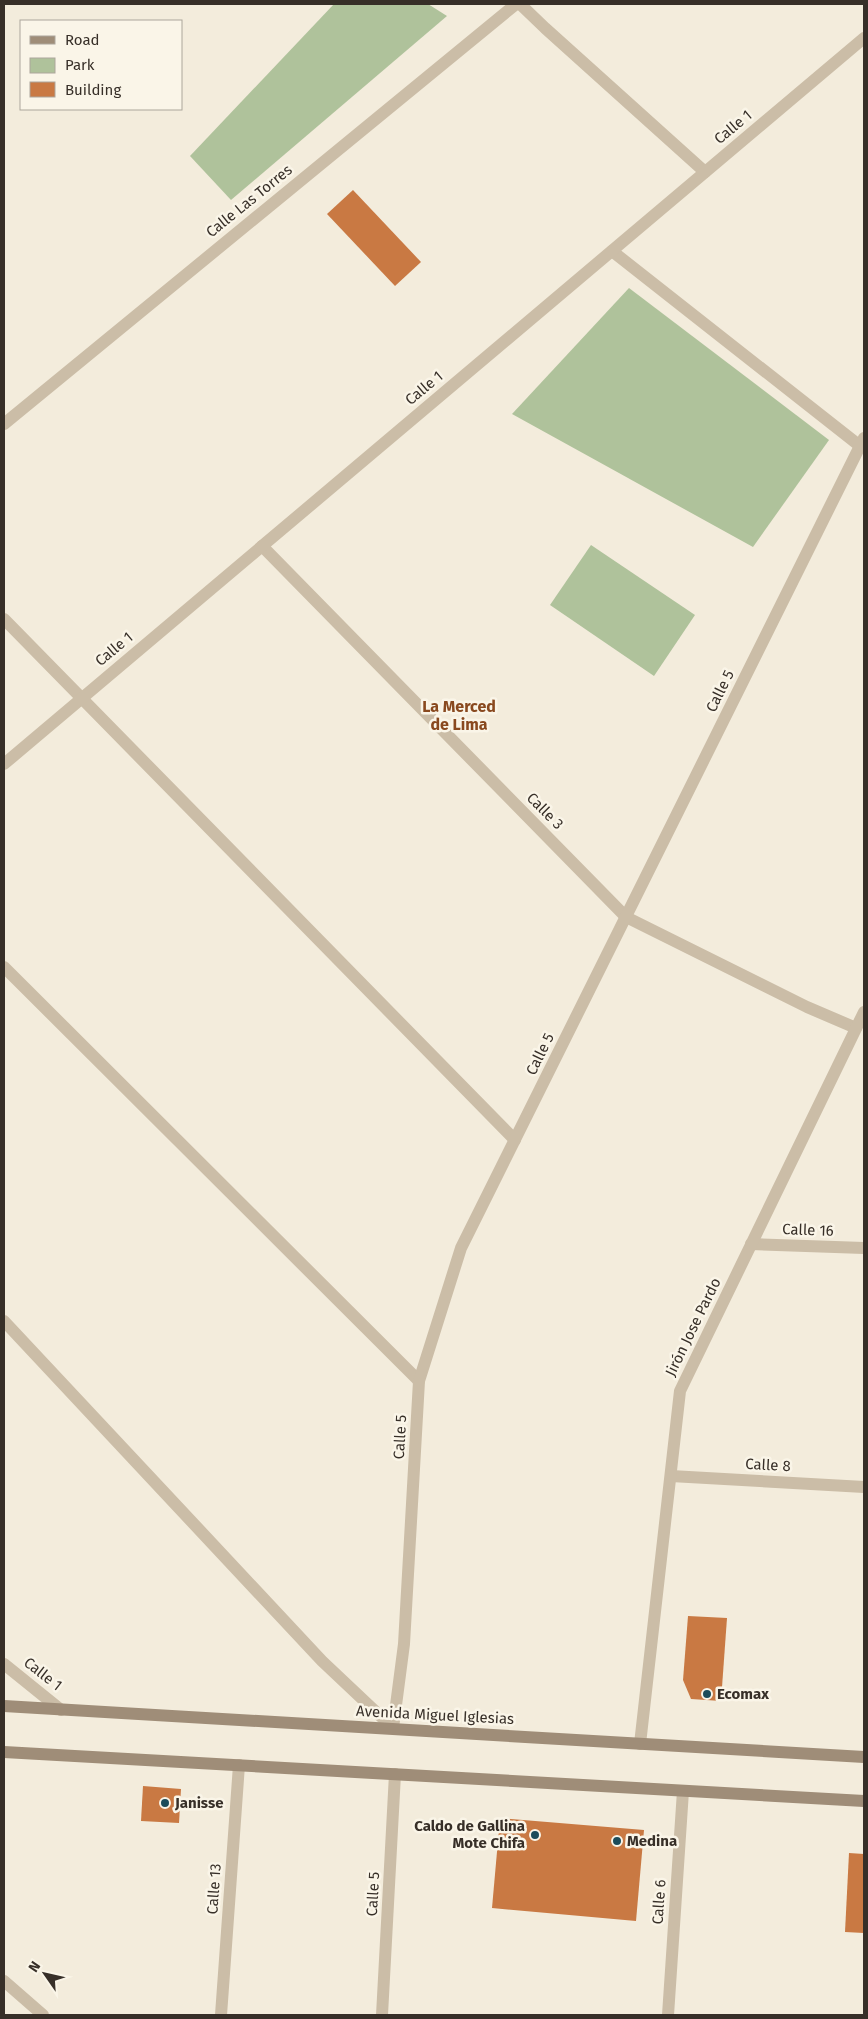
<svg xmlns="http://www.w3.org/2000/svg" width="868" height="2019" viewBox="0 0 868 2019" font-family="'Fira Sans',sans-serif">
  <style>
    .green { fill: #afc29b }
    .building { fill: #c97943 }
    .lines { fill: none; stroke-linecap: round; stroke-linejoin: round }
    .minor { stroke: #cbbda7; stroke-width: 12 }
    .tertiary { stroke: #cbbda7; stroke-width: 12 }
    .secondary { stroke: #9f8d78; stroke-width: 12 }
    .poi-dot { fill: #1c4c5a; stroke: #faf5e8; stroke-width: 2 }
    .labels { text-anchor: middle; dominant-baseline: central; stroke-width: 5; stroke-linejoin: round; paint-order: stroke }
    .street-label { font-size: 15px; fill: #372f28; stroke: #faf5e8 }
    .poi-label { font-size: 15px; font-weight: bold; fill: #372f28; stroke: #faf5e8; text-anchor: start }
    .neighbourhood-label { font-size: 16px; font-weight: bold; fill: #89491f; stroke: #faf5e8 }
  </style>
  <rect width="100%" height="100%" fill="#f3ecdc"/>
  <g class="green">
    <polygon points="334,4 428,4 447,16 231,200 190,156"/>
    <polygon points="629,288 829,440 753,547 512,414"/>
    <polygon points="591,545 695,615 654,676 550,605"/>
  </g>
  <g class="building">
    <polygon points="353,190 421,262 395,286 327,214"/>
    <polygon points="688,1616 727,1618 721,1701 691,1699 683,1680"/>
    <polygon points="143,1786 181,1789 179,1823 141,1821"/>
    <polygon points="500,1818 644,1830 636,1921 492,1908"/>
    <polygon points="849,1853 864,1854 864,1933 845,1932"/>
  </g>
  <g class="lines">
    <g class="minor">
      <polyline points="520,4 545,28 705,172"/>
      <polyline points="612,251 860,446"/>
      <polyline points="262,546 626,917 807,1007 856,1028"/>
      <polyline points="4,619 515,1140"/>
      <polyline points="4,764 864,38"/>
      <polyline points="4,967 419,1381"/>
      <polyline points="751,1244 864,1248"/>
      <polyline points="4,1321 322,1661 393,1728"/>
      <polyline points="671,1476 864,1487"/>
      <polyline points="4,1664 61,1710"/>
      <polyline points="393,1728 404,1644 419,1381 461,1248 864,438"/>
      <polyline points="640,1744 680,1391 864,1012"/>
      <polyline points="4,1981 43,2015"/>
      <polyline points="221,2015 239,1765"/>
      <polyline points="382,2015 395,1774"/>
      <polyline points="668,2015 683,1791"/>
    </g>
    <polyline class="tertiary" points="4,424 516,4"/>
    <g class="secondary">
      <polyline points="4,1706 864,1757"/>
      <polyline points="4,1752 864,1801"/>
    </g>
  </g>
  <g class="poi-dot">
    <circle cx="707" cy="1694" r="5"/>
    <circle cx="165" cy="1803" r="5"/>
    <circle cx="535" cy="1835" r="5"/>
    <circle cx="617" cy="1841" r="5"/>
  </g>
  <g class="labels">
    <g class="street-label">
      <text transform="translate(733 127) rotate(-40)">Calle 1</text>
      <text transform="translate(249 201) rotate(-39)">Calle Las Torres</text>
      <text transform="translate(424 388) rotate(-40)">Calle 1</text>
      <text transform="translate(114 649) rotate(-40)">Calle 1</text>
      <text transform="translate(720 691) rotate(-64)">Calle 5</text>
      <text transform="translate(545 811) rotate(45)">Calle 3</text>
      <text transform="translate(540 1054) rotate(-64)">Calle 5</text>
      <text transform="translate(808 1230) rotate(2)">Calle 16</text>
      <text transform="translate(693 1327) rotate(-64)">Jirón Jose Pardo</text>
      <text transform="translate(400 1437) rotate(-87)">Calle 5</text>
      <text transform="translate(768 1465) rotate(3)">Calle 8</text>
      <text transform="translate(43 1674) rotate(38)">Calle 1</text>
      <text transform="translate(435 1715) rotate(3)">Avenida Miguel Iglesias</text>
      <text transform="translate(214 1889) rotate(-86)">Calle 13</text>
      <text transform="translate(373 1894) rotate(-87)">Calle 5</text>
      <text transform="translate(659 1902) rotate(-86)">Calle 6</text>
    </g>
    <g class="poi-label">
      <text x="717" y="1694">Ecomax</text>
      <text x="175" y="1803">Janisse</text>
      <text x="525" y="1826" text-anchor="end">Caldo de Gallina<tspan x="525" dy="17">Mote Chifa</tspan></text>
      <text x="627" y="1841">Medina</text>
    </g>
    <g class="neighbourhood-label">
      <text x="459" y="706">La Merced<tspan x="459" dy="18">de Lima</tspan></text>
    </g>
  </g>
  <rect width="868" height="2019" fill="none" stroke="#372f28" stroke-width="10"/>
  <rect x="20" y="20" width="162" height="90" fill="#faf5e8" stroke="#aca69b"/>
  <rect x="30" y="36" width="25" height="8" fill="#9f8d78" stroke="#aca69b"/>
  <text x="65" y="45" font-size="15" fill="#372f28">Road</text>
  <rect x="30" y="58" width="25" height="15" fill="#afc29b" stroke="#aca69b"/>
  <text x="65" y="70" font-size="15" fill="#372f28">Park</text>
  <rect x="30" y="82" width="25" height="15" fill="#c97943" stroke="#aca69b"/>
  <text x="65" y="95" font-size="15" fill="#372f28">Building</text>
  <g transform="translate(45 1974) rotate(304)" stroke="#faf5e8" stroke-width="4" paint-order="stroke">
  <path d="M0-4L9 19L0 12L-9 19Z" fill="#372f28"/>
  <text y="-8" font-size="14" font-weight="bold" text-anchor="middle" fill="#372f28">N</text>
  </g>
</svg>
